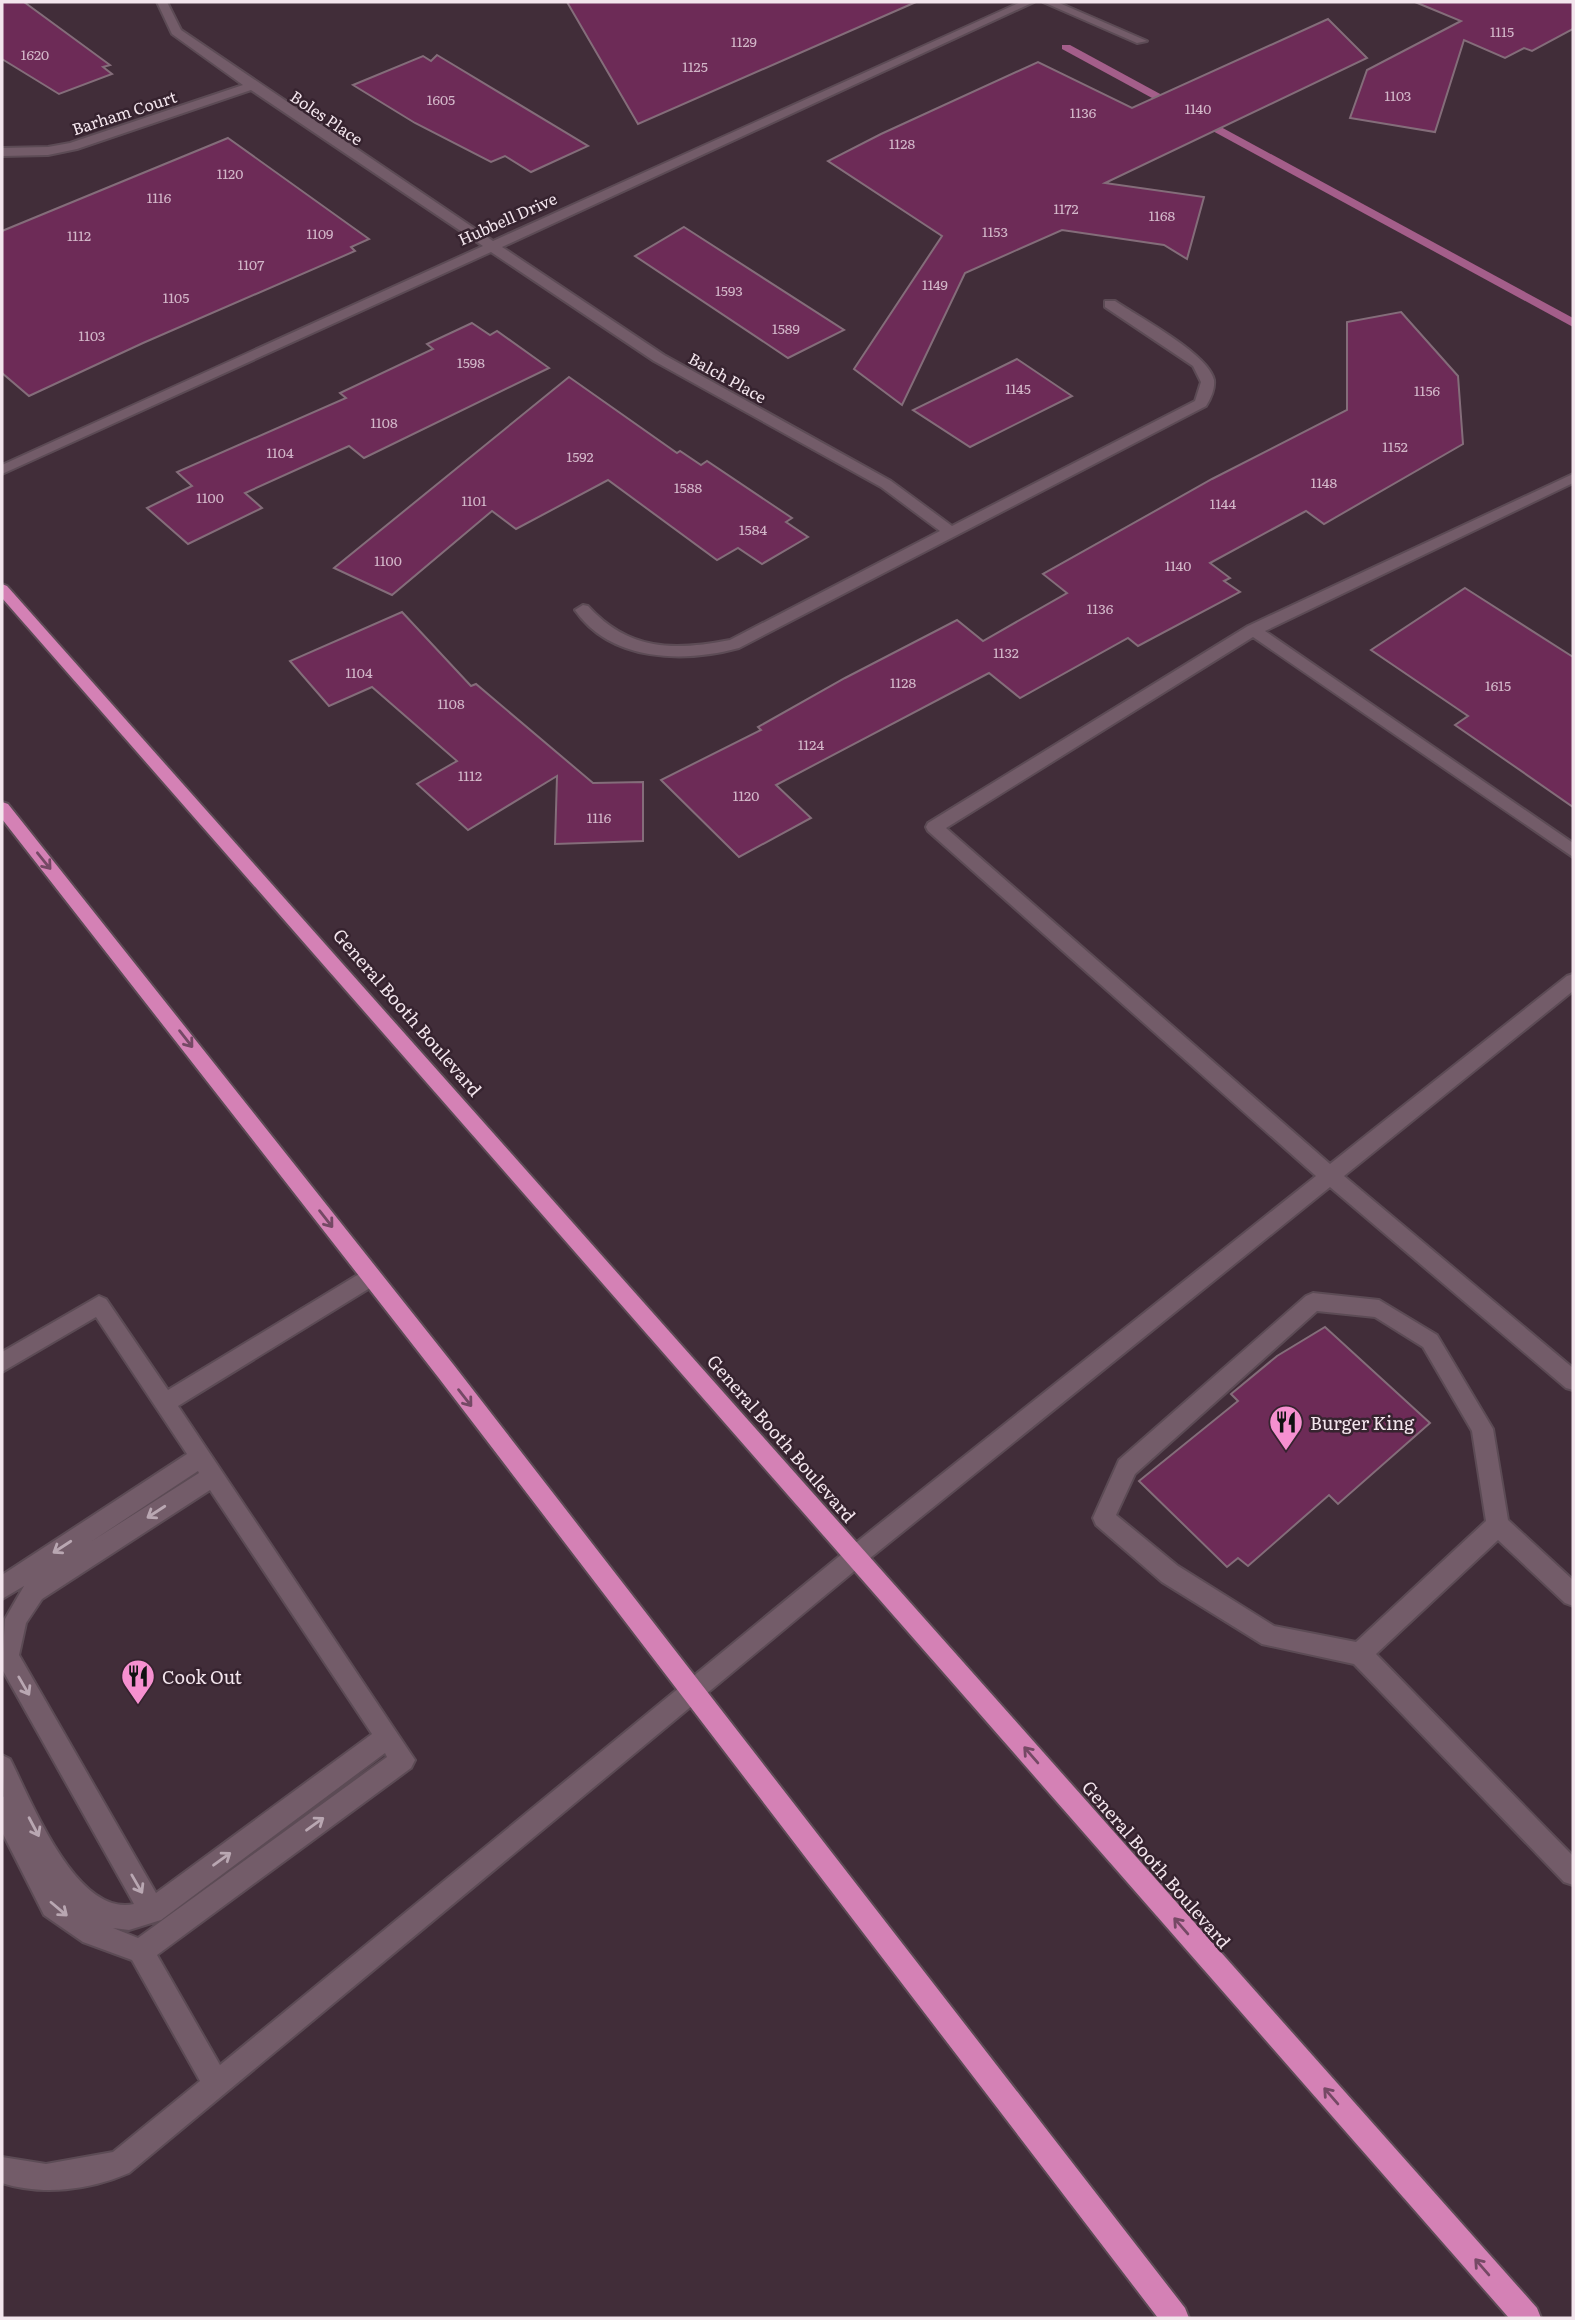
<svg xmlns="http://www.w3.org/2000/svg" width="1575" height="2320" viewBox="0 0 1575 2320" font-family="Literata,serif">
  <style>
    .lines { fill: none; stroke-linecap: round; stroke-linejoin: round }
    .stream { fill: #a45e8a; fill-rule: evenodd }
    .building { fill: #6d2b57; stroke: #846d7a; stroke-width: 2 }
    .service-casing { stroke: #5c4b55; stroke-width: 4 }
    .minor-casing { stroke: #5c4b55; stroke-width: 4 }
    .trunk-casing { stroke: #5c4b55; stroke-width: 4 }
    .service { fill: #735c69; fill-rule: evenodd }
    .minor { fill: #735c69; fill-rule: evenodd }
    .trunk { fill: #d481b5; fill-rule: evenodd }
    .oneway { stroke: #754965 }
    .oneway2 { stroke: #b9a7b2 }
    .labels { text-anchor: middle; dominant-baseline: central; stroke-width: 5; stroke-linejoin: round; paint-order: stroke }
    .number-label { font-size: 14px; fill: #d2b6c8 }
    .far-street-label { font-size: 16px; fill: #f3e5ed; stroke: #36232f }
    .street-label { font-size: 18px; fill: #f3e5ed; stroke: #36232f }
    .poi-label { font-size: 18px; fill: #f3e5ed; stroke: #36232f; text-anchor: start }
  </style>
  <rect width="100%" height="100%" fill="#412d39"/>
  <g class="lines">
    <polygon class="stream" points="1062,45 1070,45 1573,318 1573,327 1062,49"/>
  </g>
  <g class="building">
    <polygon points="2,2 24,2 110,65 103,67 112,74 59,94 2,59"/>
    <polygon points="567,2 916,2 638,124"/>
    <polygon points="1415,2 1573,2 1573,29 1532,51 1524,48 1505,58 1464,40 1435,132 1350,118 1367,70 1461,21"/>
    <polygon points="1328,19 1367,58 1105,183 1204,197 1187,259 1164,245 1062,230 965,273 902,405 854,369 942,236 828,161 881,134 1038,62 1132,108"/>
    <polygon points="437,55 588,146 531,172 505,156 491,162 415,123 353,85 423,56 431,61"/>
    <polygon points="228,138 369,239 351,247 355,251 143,343 29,396 2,373 2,231"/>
    <polygon points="684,227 844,330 788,358 635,256"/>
    <polygon points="1401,312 1458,376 1463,444 1324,524 1306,511 1210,563 1230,578 1224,581 1240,592 1138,646 1128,638 1020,698 989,673 776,785 811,818 739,857 661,780 761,730 758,727 845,678 957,620 983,641 1067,593 1043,574 1212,479 1347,410 1347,322"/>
    <polygon points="472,323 490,335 497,331 549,368 364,458 349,446 245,493 262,508 188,544 147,508 192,486 177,472 346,398 340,393 433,349 427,344"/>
    <polygon points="1017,359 1072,396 970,447 913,410"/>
    <polygon points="569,377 677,453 680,451 701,465 707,461 792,518 786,522 808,537 762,564 738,548 717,560 608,480 516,529 492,511 392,595 334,568"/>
    <polygon points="1465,588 1573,657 1573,807 1455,725 1468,716 1371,650"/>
    <polygon points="402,612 471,686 476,684 593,783 643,782 643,841 555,844 557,776 468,830 417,784 457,761 372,687 329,706 290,661"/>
    <polygon points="1325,1327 1430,1423 1338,1504 1329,1495 1248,1566 1238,1558 1227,1567 1139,1481 1238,1401 1231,1394 1277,1356"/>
  </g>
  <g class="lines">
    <g class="service-casing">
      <g id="service">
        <path d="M1573,474V483L1265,631L1573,843V857L1253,637L946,828L1330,1164L1567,976L1573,974V991L1344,1176L1573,1368V1390L1566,1388L1330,1187L864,1563L129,2173C90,2190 43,2196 2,2183V2157L46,2164L113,2152L200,2081L132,1960L83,1942L44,1915L2,1832V1796L4,1797L2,1755L10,1759C31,1800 76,1917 134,1904L2,1669L5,1619L24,1586L2,1599V1575L187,1454L96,1317L2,1372V1352L99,1296L106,1299L168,1390L364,1271L371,1268L378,1271L381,1277L378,1283L178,1406L415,1760L411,1768L157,1955L220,2065L848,1549L1316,1176L928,831L926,827L928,823L1248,626ZM198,1471L199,1473L92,1541ZM210,1490L372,1734L156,1893L19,1655L26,1623L42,1599ZM385,1753L387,1757L138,1938L113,1928L129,1930L161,1920Z"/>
        <path d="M1313,1293L1379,1300L1437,1335L1493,1429L1508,1520L1573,1580V1606L1565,1603L1498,1540L1376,1654L1573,1856V1885L1564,1882L1354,1664L1262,1644L1162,1582L1096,1525L1093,1518L1119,1460L1306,1296ZM1317,1311L1375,1317L1423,1347L1472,1431L1486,1521L1356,1642L1274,1626L1178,1566L1116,1515L1135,1474Z"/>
      </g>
    </g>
    <g class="minor-casing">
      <g id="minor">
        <path d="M157,2H167L181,30L493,241L1021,2H1034L502,247L664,355L891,481L952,526L1195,401L1201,382L1193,366L1105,307V301H1115C1137,316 1209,354 1214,380C1215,389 1211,398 1206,406L739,648C684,663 611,662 575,610L583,605L588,606C629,651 674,651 730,640L940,531L881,487L654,361L491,252L2,474V465L483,246L251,90L77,149L48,155L2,156V148L48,147L70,143L243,85L172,34Z"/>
        <polygon points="1043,2 1057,2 1147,41 1137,43"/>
      </g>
    </g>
    <g class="trunk-casing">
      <g id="trunk">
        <polygon points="2,584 7,586 1537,2308 1541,2318 1509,2318 2,598"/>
        <polygon points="2,802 8,804 453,1364 1185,2308 1189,2318 1158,2318 438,1377 2,819"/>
      </g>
    </g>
    <use href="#service" class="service"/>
    <use href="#minor" class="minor"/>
    <use href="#trunk" class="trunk"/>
  </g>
  <defs><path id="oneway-shaft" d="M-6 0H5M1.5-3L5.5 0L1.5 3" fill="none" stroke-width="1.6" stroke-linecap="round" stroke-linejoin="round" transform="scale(1.75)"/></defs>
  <g class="oneway">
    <use href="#oneway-shaft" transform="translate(44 861) rotate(51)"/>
    <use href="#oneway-shaft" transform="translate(186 1039) rotate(52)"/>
    <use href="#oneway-shaft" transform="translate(326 1219) rotate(52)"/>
    <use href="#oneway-shaft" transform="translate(465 1398) rotate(52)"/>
    <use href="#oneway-shaft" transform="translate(1031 1755) rotate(-131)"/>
    <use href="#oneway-shaft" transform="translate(1181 1926) rotate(-131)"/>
    <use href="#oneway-shaft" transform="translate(1331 2096) rotate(-131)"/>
    <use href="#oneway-shaft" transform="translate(1482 2267) rotate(-131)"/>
  </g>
  <g class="oneway2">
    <use href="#oneway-shaft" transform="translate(156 1512) rotate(147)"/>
    <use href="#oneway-shaft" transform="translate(62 1547) rotate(147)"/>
    <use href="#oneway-shaft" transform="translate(24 1686) rotate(60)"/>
    <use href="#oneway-shaft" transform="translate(315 1824) rotate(-36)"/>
    <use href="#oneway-shaft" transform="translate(34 1827) rotate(62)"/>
    <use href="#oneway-shaft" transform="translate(222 1859) rotate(-36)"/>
    <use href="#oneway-shaft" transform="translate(137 1884) rotate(60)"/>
    <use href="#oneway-shaft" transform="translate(59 1909) rotate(40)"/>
  </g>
  <defs>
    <g id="restaurant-pin" transform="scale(1.75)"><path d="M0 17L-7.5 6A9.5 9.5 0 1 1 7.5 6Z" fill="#f690d0" stroke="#36232f"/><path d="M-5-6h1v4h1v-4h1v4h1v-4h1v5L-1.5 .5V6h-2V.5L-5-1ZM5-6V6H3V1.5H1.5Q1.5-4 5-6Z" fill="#111"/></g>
  </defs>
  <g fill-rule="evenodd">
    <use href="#restaurant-pin" x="1286" y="1422"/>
    <use href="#restaurant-pin" x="138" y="1676"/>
  </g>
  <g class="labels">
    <g class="number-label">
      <text x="1502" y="31">1115</text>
      <text x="744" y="41">1129</text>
      <text x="35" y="54">1620</text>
      <text x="695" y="66">1125</text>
      <text x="1398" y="95">1103</text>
      <text x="441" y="99">1605</text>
      <text x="1198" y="108">1140</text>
      <text x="1083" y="112">1136</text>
      <text x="902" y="143">1128</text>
      <text x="230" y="173">1120</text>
      <text x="159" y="197">1116</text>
      <text x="1066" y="208">1172</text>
      <text x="1162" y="215">1168</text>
      <text x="995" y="231">1153</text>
      <text x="320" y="233">1109</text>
      <text x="79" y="235">1112</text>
      <text x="251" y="264">1107</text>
      <text x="935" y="284">1149</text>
      <text x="729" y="290">1593</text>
      <text x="176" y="297">1105</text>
      <text x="786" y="328">1589</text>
      <text x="92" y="335">1103</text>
      <text x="471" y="362">1598</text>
      <text x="1018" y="388">1145</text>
      <text x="1427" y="390">1156</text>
      <text x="384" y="422">1108</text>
      <text x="1395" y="446">1152</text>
      <text x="280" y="452">1104</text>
      <text x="580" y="456">1592</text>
      <text x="1324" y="482">1148</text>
      <text x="688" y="487">1588</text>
      <text x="210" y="497">1100</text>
      <text x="474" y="500">1101</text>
      <text x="1223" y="503">1144</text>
      <text x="753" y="529">1584</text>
      <text x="388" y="560">1100</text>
      <text x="1178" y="565">1140</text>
      <text x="1100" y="608">1136</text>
      <text x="1006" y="652">1132</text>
      <text x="359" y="672">1104</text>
      <text x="903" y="682">1128</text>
      <text x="1498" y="685">1615</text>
      <text x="451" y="703">1108</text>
      <text x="811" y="744">1124</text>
      <text x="470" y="775">1112</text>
      <text x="746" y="795">1120</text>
      <text x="599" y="817">1116</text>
    </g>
    <g class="far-street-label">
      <text transform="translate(124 112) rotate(-18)">Barham Court</text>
      <text transform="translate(327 117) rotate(34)">Boles Place</text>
      <text transform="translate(507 218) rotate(-24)">Hubbell Drive</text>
      <text transform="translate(728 377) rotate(29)">Balch Place</text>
    </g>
    <g class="street-label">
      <text transform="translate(408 1012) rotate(49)">General Booth Boulevard</text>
      <text transform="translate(782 1438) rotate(49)">General Booth Boulevard</text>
      <text transform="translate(1157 1864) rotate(49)">General Booth Boulevard</text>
    </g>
    <g class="poi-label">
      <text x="1310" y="1422">Burger King</text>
      <text x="162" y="1676">Cook Out</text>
    </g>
  </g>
  <rect width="1575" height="2320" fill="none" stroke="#f3e5ed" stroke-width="7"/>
</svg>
